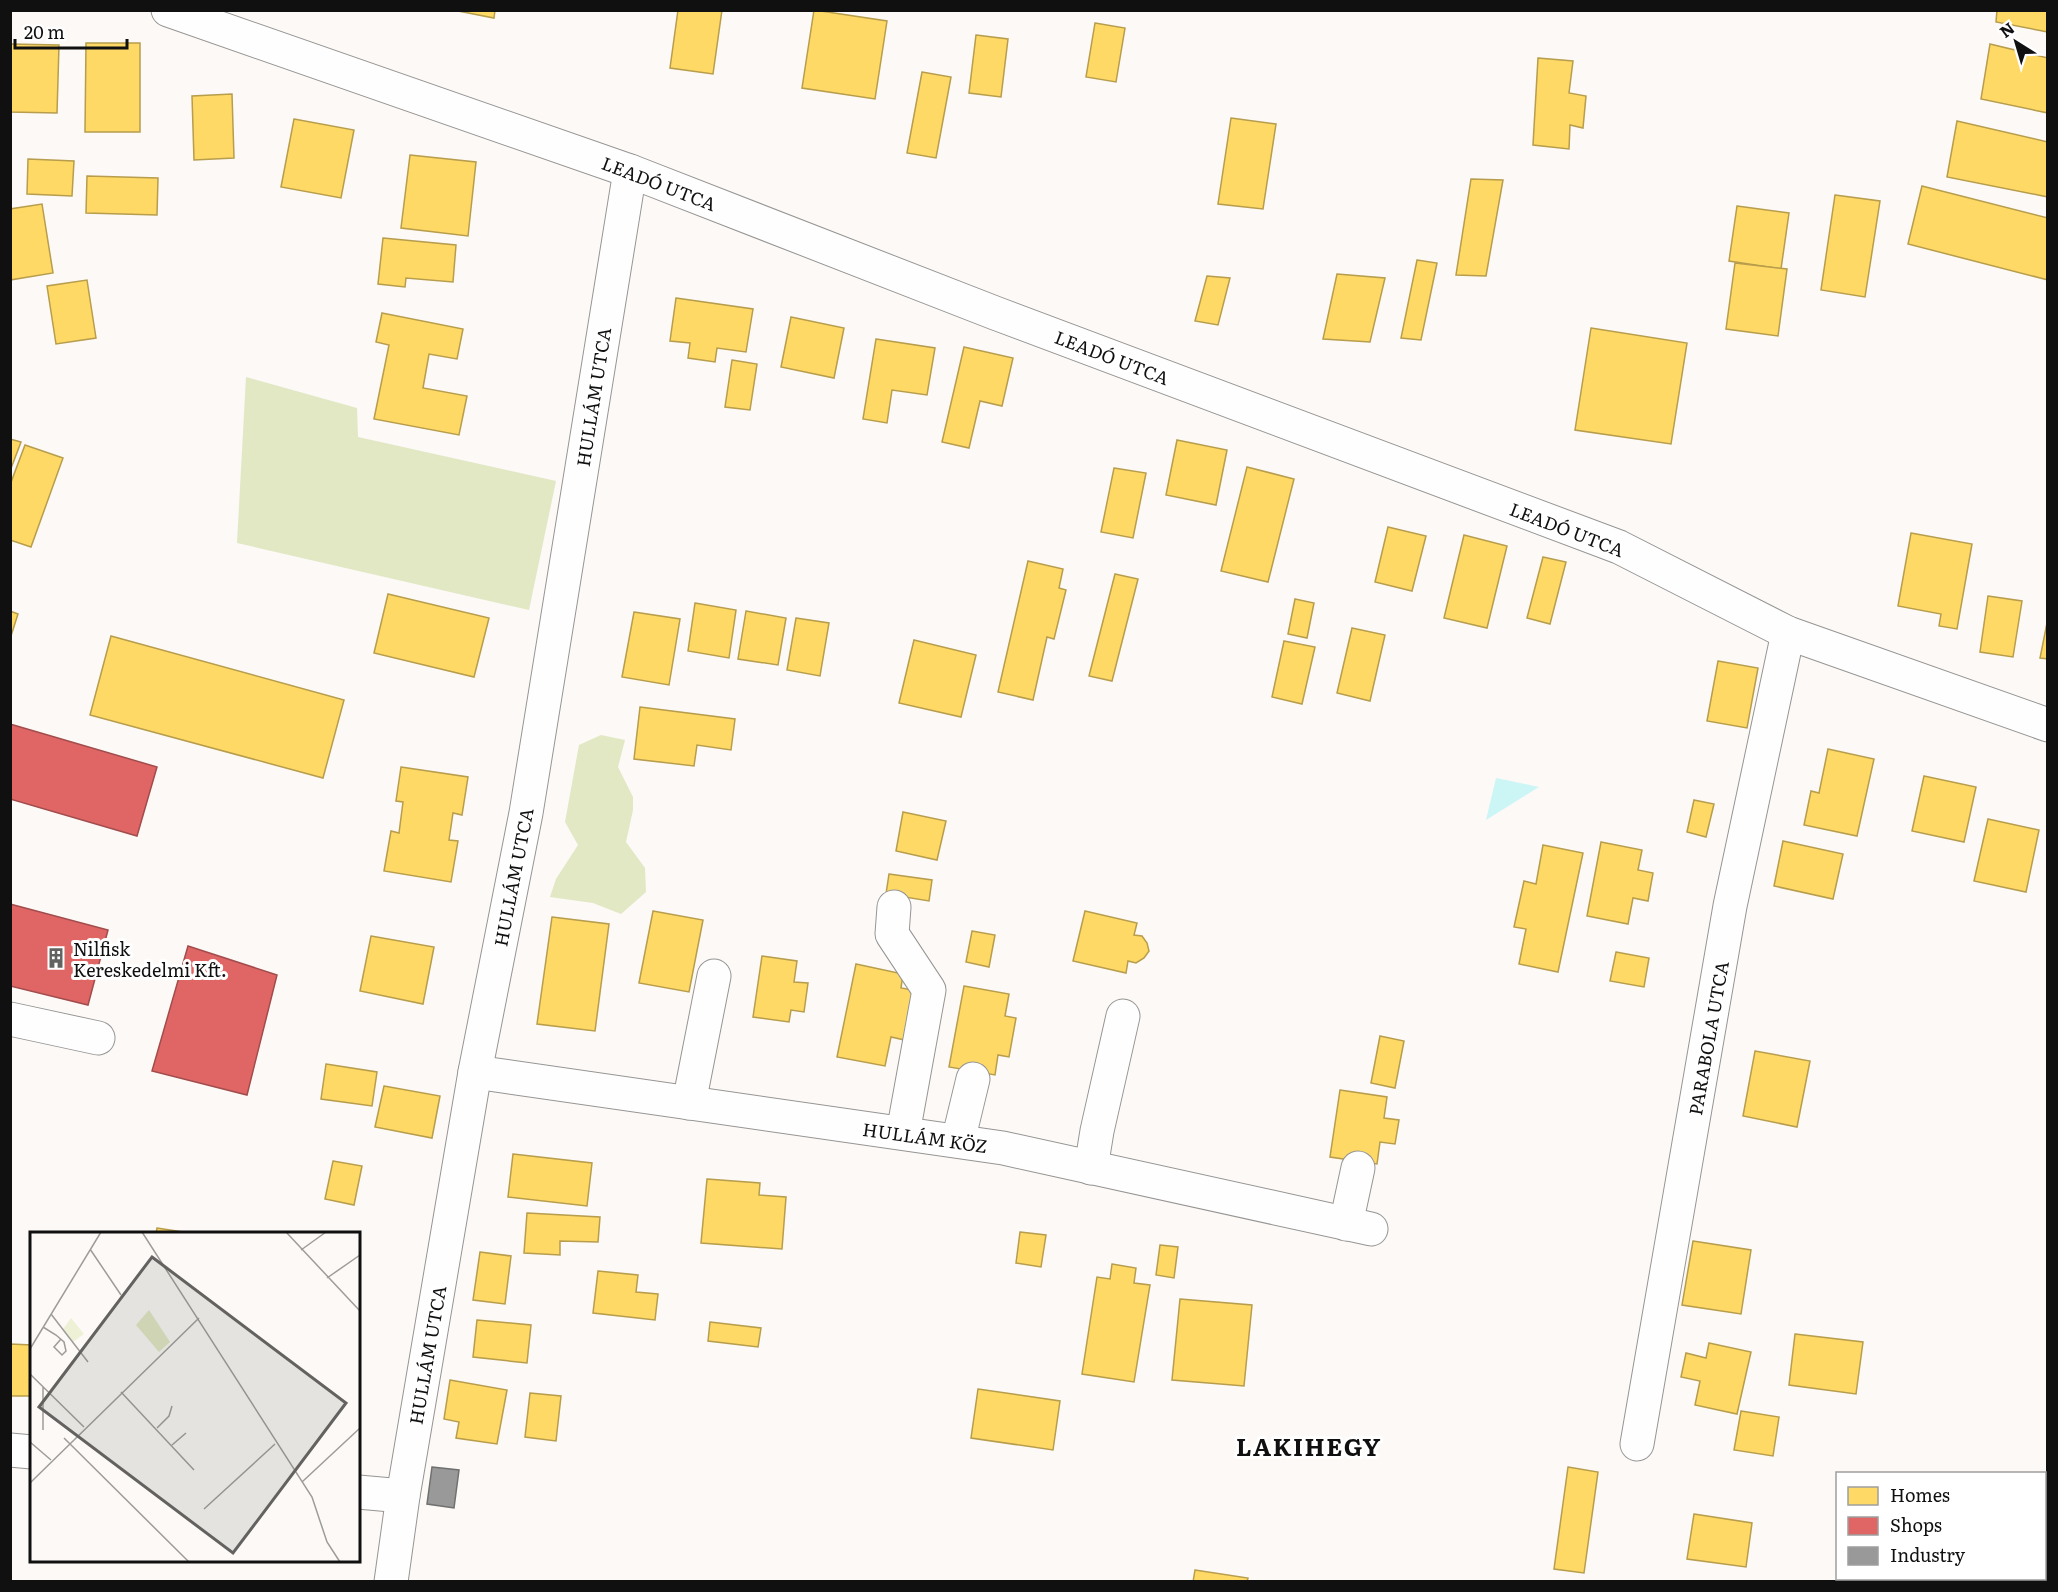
<svg xmlns="http://www.w3.org/2000/svg" width="2058" height="1592" viewBox="0 0 2058 1592" font-family="Literata,serif">
  <style>
    .forest { fill: #e2e8c4 }
    .water { fill: #ccf5f6 }
    .homes { fill: #ffd966; stroke: #b79d4c; stroke-width: 1.5 }
    .shops { fill: #e06666; stroke: #a24c4c; stroke-width: 1.5 }
    .industry { fill: #999; stroke: #707070; stroke-width: 1.5 }
    .lines { fill: none; stroke-linecap: round; stroke-linejoin: round }
    .minor-casing { stroke: #969594; stroke-width: 35 }
    .minor { stroke: #fffefe; stroke-width: 33 }
    .labels { text-anchor: middle; dominant-baseline: central; stroke-width: 6; stroke-linejoin: round; paint-order: stroke }
    .street-label { font-size: 18px; fill: #101010; stroke: #fff }
    .poi-label { font-size: 18px; fill: #101010; stroke: #fff; text-anchor: start }
    .district-label { font-size: 24px; font-weight: bold; letter-spacing: 1.5px; fill: #101010; stroke: #fff }
    .inset-road { fill: none; stroke: #9e9c9a; stroke-width: 1.5 }
    .view { fill: #636260; fill-opacity: 0.15; stroke: #636260; stroke-width: 3 }
    .inset-edge { fill: none; stroke: #101010; stroke-width: 3 }
  </style>
  <rect width="100%" height="100%" fill="#fcf9f6"/>
  <g class="forest">
    <polygon points="246,377 357,408 358,437 556,481 529,610 237,543"/>
    <polygon points="601,735 625,740 618,767 633,797 633,810 626,842 645,868 646,892 621,914 593,903 550,897 556,879 578,845 565,822 579,745"/>
  </g>
  <polygon class="water" points="1496,778 1539,787 1486,820"/>
  <g class="homes">
    <polygon points="453,10 495,10 494,18"/>
    <polygon points="678,10 722,10 713,74 670,68"/>
    <polygon points="814,10 887,21 875,99 802,88"/>
    <polygon points="1997,10 2048,10 2048,32 1996,22"/>
    <polygon points="1095,23 1125,28 1116,82 1086,77"/>
    <polygon points="976,35 1008,39 1001,97 969,93"/>
    <polygon points="86,43 140,43 140,132 85,132"/>
    <polygon points="10,44 59,45 57,113 10,112"/>
    <polygon points="1990,44 2048,58 2048,113 1981,99"/>
    <polygon points="1538,58 1573,61 1569,93 1586,96 1583,128 1570,125 1569,149 1533,145"/>
    <polygon points="922,72 951,77 936,158 907,153"/>
    <polygon points="232,94 234,158 194,160 192,96"/>
    <polygon points="1231,118 1276,124 1263,209 1218,204"/>
    <polygon points="294,119 354,130 341,198 281,187"/>
    <polygon points="1957,121 2048,142 2048,197 1947,177"/>
    <polygon points="410,155 476,162 468,236 401,228"/>
    <polygon points="28,159 74,161 72,196 27,194"/>
    <polygon points="87,176 158,178 157,215 86,213"/>
    <polygon points="1471,179 1503,180 1486,276 1456,275"/>
    <polygon points="1922,186 2048,218 2048,280 1908,244"/>
    <polygon points="1835,195 1880,201 1865,297 1821,290"/>
    <polygon points="42,204 53,273 10,280 10,209"/>
    <polygon points="1737,206 1789,213 1781,269 1729,261"/>
    <polygon points="383,238 456,245 453,282 406,278 405,287 378,284"/>
    <polygon points="1417,260 1437,263 1421,340 1401,338"/>
    <polygon points="1735,263 1787,269 1778,336 1726,329"/>
    <polygon points="1337,274 1385,278 1370,342 1323,339"/>
    <polygon points="1207,276 1230,278 1218,325 1195,321"/>
    <polygon points="87,280 96,338 56,344 47,286"/>
    <polygon points="676,298 753,309 746,352 717,348 715,362 688,358 690,343 670,341"/>
    <polygon points="382,313 463,329 457,359 429,354 423,388 467,396 459,435 374,419 389,345 376,342"/>
    <polygon points="791,317 844,328 834,378 781,367"/>
    <polygon points="1591,328 1687,343 1671,444 1575,430"/>
    <polygon points="876,339 935,348 927,395 892,390 887,423 863,419"/>
    <polygon points="964,347 1013,358 1002,406 980,401 969,448 942,442"/>
    <polygon points="732,360 757,364 750,410 725,407"/>
    <polygon points="10,439 21,442 10,471"/>
    <polygon points="1177,440 1227,450 1216,505 1166,495"/>
    <polygon points="25,445 63,458 31,547 10,540 10,485"/>
    <polygon points="1247,467 1294,479 1268,582 1221,571"/>
    <polygon points="1114,468 1146,473 1133,538 1101,532"/>
    <polygon points="1388,527 1426,536 1412,591 1375,582"/>
    <polygon points="1911,533 1972,544 1957,629 1939,626 1941,614 1898,606"/>
    <polygon points="1464,535 1507,546 1487,628 1444,618"/>
    <polygon points="1543,557 1566,562 1550,624 1527,618"/>
    <polygon points="1028,561 1063,569 1059,588 1066,590 1054,639 1047,637 1033,700 998,692"/>
    <polygon points="1115,574 1138,579 1112,681 1089,676"/>
    <polygon points="388,594 489,618 474,677 374,653"/>
    <polygon points="1988,596 2022,601 2013,657 1980,652"/>
    <polygon points="1295,599 1314,603 1307,638 1288,634"/>
    <polygon points="695,603 736,610 729,658 688,651"/>
    <polygon points="10,611 18,614 10,639"/>
    <polygon points="746,611 786,618 778,665 738,659"/>
    <polygon points="634,612 680,619 669,685 622,677"/>
    <polygon points="796,618 829,623 820,676 787,670"/>
    <polygon points="2048,618 2048,659 2040,658"/>
    <polygon points="1352,628 1385,635 1370,701 1337,693"/>
    <polygon points="111,636 344,700 323,778 90,715"/>
    <polygon points="914,640 976,655 961,717 899,703"/>
    <polygon points="1284,641 1315,647 1302,704 1272,697"/>
    <polygon points="1718,661 1758,668 1747,728 1707,721"/>
    <polygon points="640,707 735,719 731,750 697,745 694,766 634,759"/>
    <polygon points="1828,749 1874,759 1857,836 1804,825 1811,791 1819,793"/>
    <polygon points="401,767 468,777 462,815 453,813 449,840 458,841 451,882 384,871 391,831 399,833 403,802 396,801"/>
    <polygon points="1924,776 1976,787 1964,842 1912,831"/>
    <polygon points="1694,800 1714,804 1706,837 1687,832"/>
    <polygon points="903,812 946,821 937,860 896,851"/>
    <polygon points="1988,819 2039,830 2026,892 1974,881"/>
    <polygon points="1783,841 1843,854 1833,899 1774,886"/>
    <polygon points="1601,842 1642,850 1638,870 1653,873 1648,901 1633,898 1628,924 1587,916"/>
    <polygon points="1543,845 1583,853 1558,972 1519,964 1526,929 1514,927 1524,881 1536,884"/>
    <polygon points="889,874 932,880 929,901 886,894"/>
    <polygon points="653,911 703,920 689,992 639,983"/>
    <polygon points="1085,911 1137,923 1134,935 1142,936 1147,943 1149,951 1144,958 1136,963 1128,961 1126,973 1073,961"/>
    <polygon points="552,917 609,924 595,1031 537,1024"/>
    <polygon points="972,931 995,935 989,967 966,962"/>
    <polygon points="371,936 434,947 423,1004 360,991"/>
    <polygon points="1616,952 1649,958 1644,987 1610,981"/>
    <polygon points="762,956 797,961 794,982 808,983 804,1012 791,1010 789,1022 753,1017"/>
    <polygon points="856,964 903,974 901,988 919,991 909,1041 891,1037 885,1066 837,1057"/>
    <polygon points="964,986 1009,994 1005,1016 1016,1018 1009,1057 998,1055 995,1075 949,1067"/>
    <polygon points="1380,1036 1404,1041 1395,1088 1371,1083"/>
    <polygon points="1755,1051 1810,1061 1797,1127 1743,1116"/>
    <polygon points="326,1064 377,1072 372,1106 321,1099"/>
    <polygon points="384,1086 440,1096 432,1138 375,1127"/>
    <polygon points="1340,1090 1387,1097 1384,1118 1399,1120 1395,1144 1380,1142 1377,1164 1330,1157"/>
    <polygon points="513,1154 592,1163 587,1206 508,1197"/>
    <polygon points="333,1161 362,1166 354,1205 325,1199"/>
    <polygon points="707,1179 760,1183 759,1195 786,1197 782,1249 701,1243"/>
    <polygon points="527,1213 600,1217 598,1242 560,1241 560,1255 524,1253"/>
    <polygon points="157,1228 196,1234 156,1234"/>
    <polygon points="1020,1232 1046,1235 1041,1267 1016,1263"/>
    <polygon points="1693,1241 1751,1250 1741,1314 1682,1305"/>
    <polygon points="1160,1245 1178,1247 1174,1278 1156,1275"/>
    <polygon points="480,1252 511,1256 505,1304 473,1300"/>
    <polygon points="1112,1264 1136,1268 1134,1283 1150,1285 1134,1382 1082,1374 1097,1277 1110,1279"/>
    <polygon points="598,1271 638,1275 636,1292 658,1294 655,1320 593,1313"/>
    <polygon points="1180,1299 1252,1305 1244,1386 1172,1380"/>
    <polygon points="477,1320 531,1325 527,1363 473,1357"/>
    <polygon points="710,1322 761,1328 758,1347 708,1341"/>
    <polygon points="1795,1334 1863,1342 1856,1394 1789,1385"/>
    <polygon points="1709,1343 1751,1352 1737,1414 1695,1405 1700,1381 1681,1377 1686,1353 1706,1358"/>
    <polygon points="10,1344 32,1345 32,1396 10,1396"/>
    <polygon points="450,1380 507,1390 497,1444 456,1438 459,1422 444,1419"/>
    <polygon points="978,1389 1060,1401 1053,1450 971,1438"/>
    <polygon points="530,1393 561,1396 556,1441 525,1437"/>
    <polygon points="1741,1411 1779,1417 1773,1456 1734,1450"/>
    <polygon points="1568,1467 1598,1472 1584,1573 1554,1569"/>
    <polygon points="1694,1514 1752,1523 1746,1567 1687,1559"/>
    <polygon points="1195,1570 1248,1578 1247,1582 1193,1582"/>
  </g>
  <g class="shops">
    <polygon points="10,724 157,767 137,836 10,799"/>
    <polygon points="10,904 108,930 88,1005 10,986"/>
    <polygon points="188,946 277,975 247,1095 152,1071"/>
  </g>
  <polygon class="industry" points="432,1467 459,1470 454,1508 427,1504"/>
  <g class="lines">
    <g class="minor-casing">
      <g id="minor">
        <polyline points="168,10 630,171 995,313 1619,547 1788,633 2048,725"/>
        <polyline points="894,907 892,934 929,990 903,1133"/>
        <polyline points="10,1019 98,1038"/>
        <polyline points="475,1072 1003,1148 1371,1229"/>
        <polyline points="689,1103 714,976"/>
        <polyline points="958,1141 973,1079"/>
        <polyline points="1091,1168 1097,1131 1123,1016"/>
        <polyline points="1346,1224 1358,1168"/>
        <polyline points="1637,1444 1730,906 1788,633"/>
        <polyline points="10,1450 32,1452"/>
        <polyline points="358,1492 403,1496"/>
        <polyline points="391,1582 403,1496 475,1072 526,813 630,171"/>
      </g>
    </g>
    <use href="#minor" class="minor"/>
  </g>
  <defs>
    <g id="building-bare" transform="scale(1.62)"><path d="M-4-6H4V6H1V3H-1V6H-4ZM-2.5-4.3h1.7v1.8h-1.7ZM.8-4.3h1.7v1.8H.8ZM-2.5-1h1.7V.8h-1.7ZM.8-1h1.7V.8H.8Z" fill="#636260" stroke="#fff" stroke-width="2.5" paint-order="stroke"/></g>
  </defs>
  <g fill-rule="evenodd">
    <use href="#building-bare" x="56" y="958"/>
  </g>
  <g class="labels">
    <g class="street-label">
      <text transform="translate(659 183) rotate(21)">LEADÓ UTCA</text>
      <text transform="translate(1112 357) rotate(21)">LEADÓ UTCA</text>
      <text transform="translate(593 397) rotate(-81)">HULLÁM UTCA</text>
      <text transform="translate(1567 529) rotate(21)">LEADÓ UTCA</text>
      <text transform="translate(513 877) rotate(-79)">HULLÁM UTCA</text>
      <text transform="translate(1708 1038) rotate(-80)">PARABOLA UTCA</text>
      <text transform="translate(925 1137) rotate(8)">HULLÁM KÖZ</text>
      <text transform="translate(427 1355) rotate(-80)">HULLÁM UTCA</text>
    </g>
    <g class="poi-label">
      <text x="73" y="948">Nilfisk<tspan x="73" dy="21">Kereskedelmi Kft.</tspan></text>
    </g>
    <g class="district-label">
      <text x="1309" y="1445">LAKIHEGY</text>
    </g>
  </g>
  <g transform="translate(30 1232)">
    <rect width="330" height="330" fill="#fcf9f6"/>
    <path d="M41,86L54,102L43,110L33,97Z" fill="#eef1d6"/>
    <path d="M119,78L140,110L129,120L106,93Z" fill="#e2e8c4"/>
    <path class="inset-road" d="M112,0L282,265L297,310L310,330M256,0L330,79M60,17L91,63M271,18L296,0M297,46L330,23M21,82L58,130M13,95L26,103L34,110L36,119L32,123L24,115L31,107M0,117L71,0M0,142L54,195M13,155V198M91,160L164,238M127,196L139,184L142,174M34,206L159,330M0,210L21,228M142,213L156,201M272,250L330,196M0,251L169,86M174,277L245,212"/>
    <path class="view" d="M122,25L316,171L203,321L9,175Z"/>
    <rect width="330" height="330" class="inset-edge"/>
  </g>
  <rect width="2058" height="1592" fill="none" stroke="#101010" stroke-width="24"/>
  <rect x="1836" y="1472" width="210" height="108" fill="#ffffff" stroke="#9f9f9f" stroke-width="1.5"/>
  <rect x="1848" y="1487" width="30" height="18" fill="#ffd966" stroke="#9f9f9f" stroke-width="1.5"/>
  <text x="1890" y="1502" font-size="18" fill="#101010">Homes</text>
  <rect x="1848" y="1517" width="30" height="18" fill="#e06666" stroke="#9f9f9f" stroke-width="1.5"/>
  <text x="1890" y="1532" font-size="18" fill="#101010">Shops</text>
  <rect x="1848" y="1547" width="30" height="18" fill="#999999" stroke="#9f9f9f" stroke-width="1.5"/>
  <text x="1890" y="1562" font-size="18" fill="#101010">Industry</text>
  <g transform="translate(2016 42) rotate(323)" stroke="#ffffff" stroke-width="4.5" paint-order="stroke">
  <path d="M0-4.5L10 22L0 15L-10 22Z" fill="#101010"/>
  <text y="-9" font-size="16" font-weight="bold" text-anchor="middle" fill="#101010">N</text>
  </g>
  <path d="M15 39v9h112v-9" fill="none" stroke="#101010" stroke-width="3"/>
  <text x="24" y="39" font-size="18" fill="#101010" stroke="#ffffff" stroke-width="4.5" paint-order="stroke">20 m</text>
</svg>
